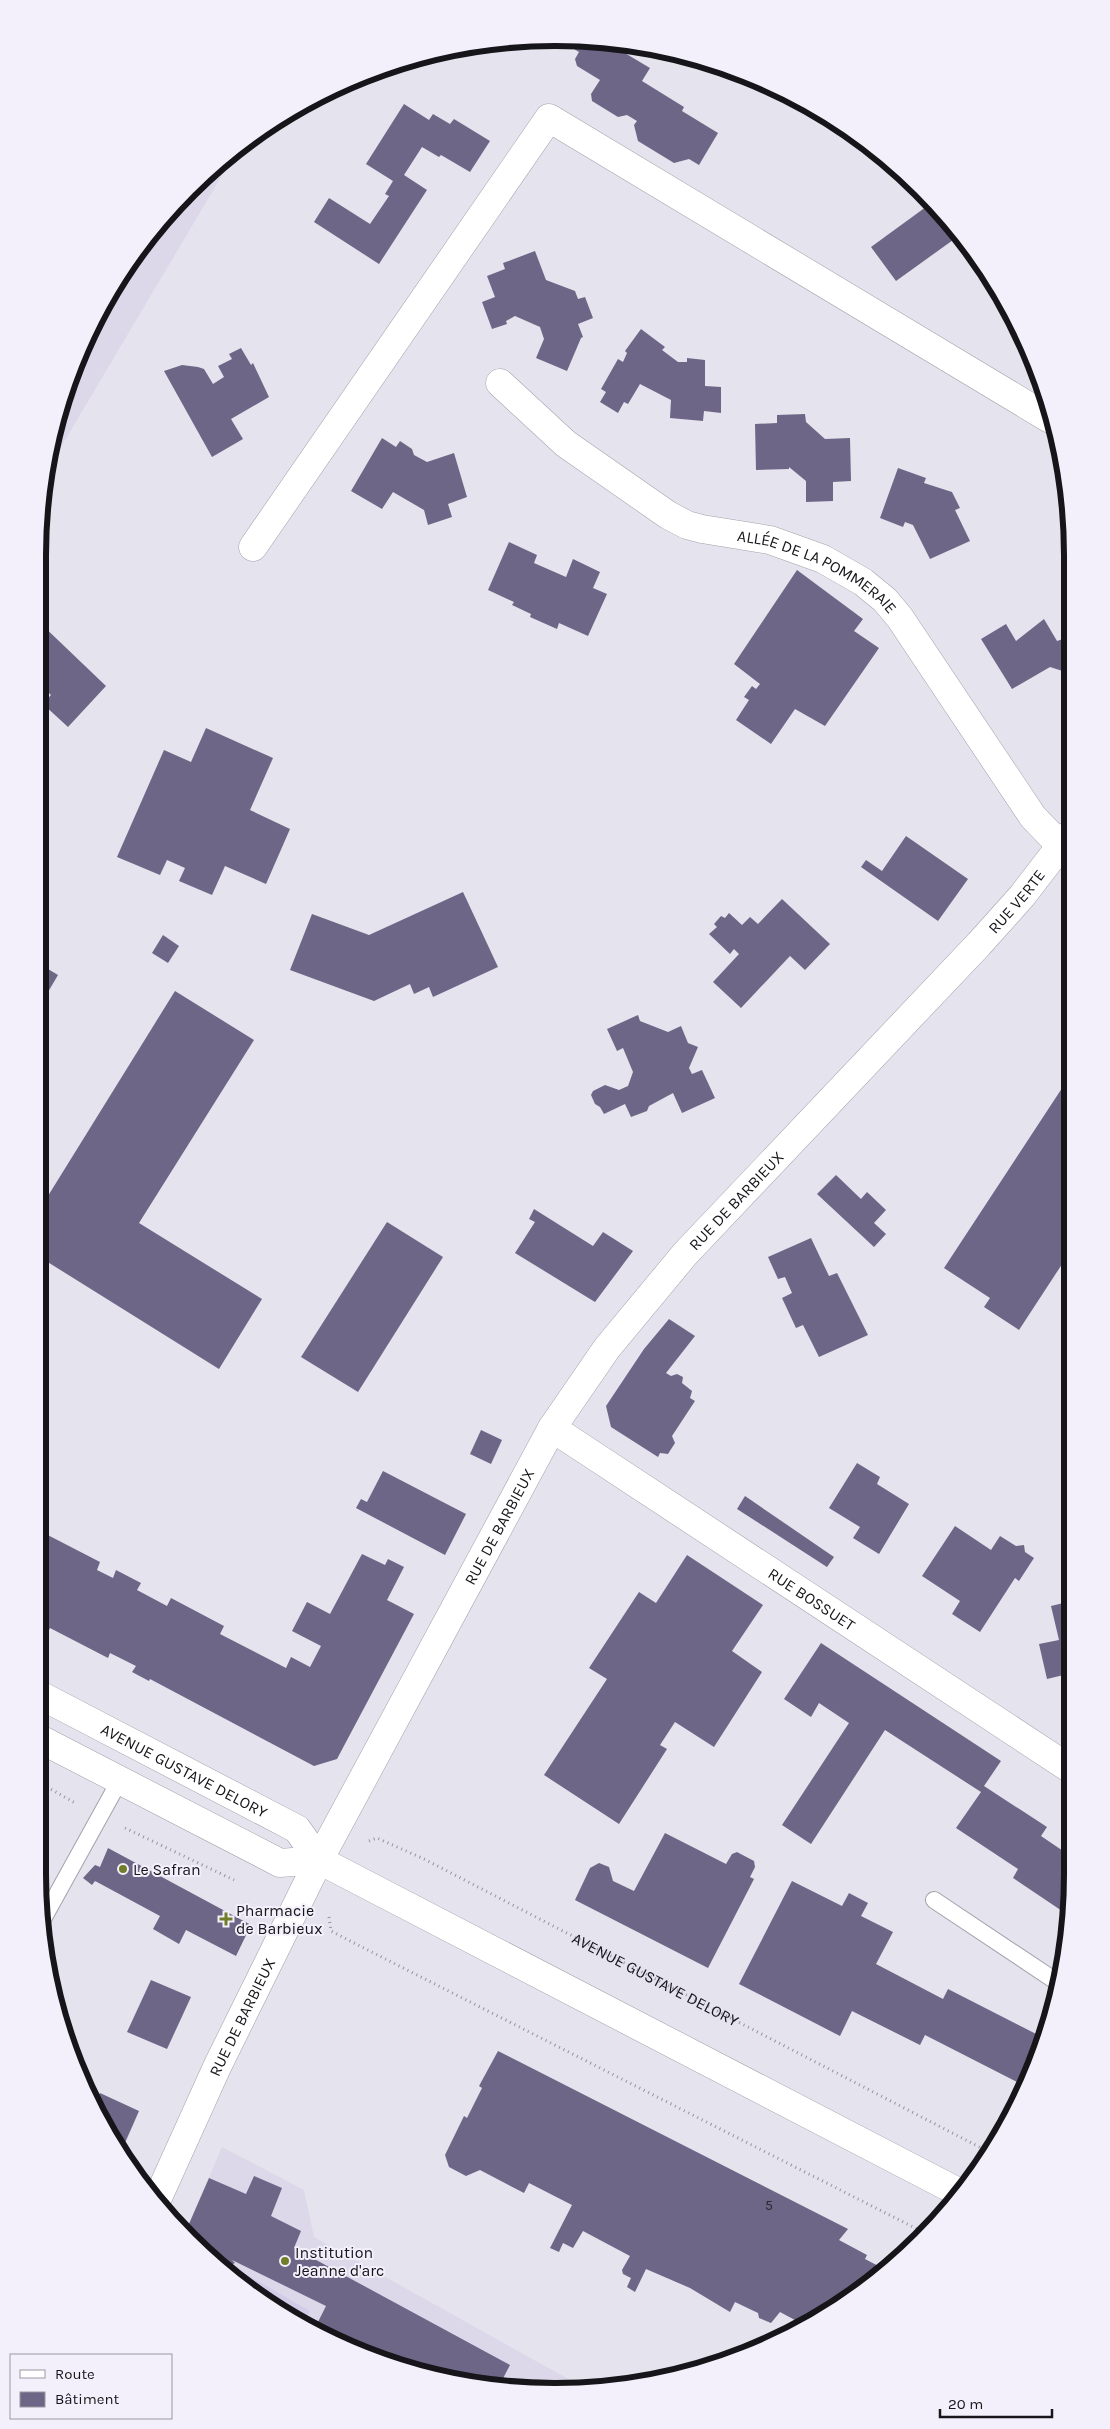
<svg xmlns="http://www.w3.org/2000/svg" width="1110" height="2429" viewBox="0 0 1110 2429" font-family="Karla,sans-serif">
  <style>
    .built { fill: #dcd8ea }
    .green { fill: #d3cce9 }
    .building { fill: #6e6686 }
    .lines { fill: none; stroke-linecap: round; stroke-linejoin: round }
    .service-casing { stroke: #a4a1ab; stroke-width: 18 }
    .minor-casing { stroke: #a4a1ab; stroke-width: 29 }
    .tertiary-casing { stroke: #a4a1ab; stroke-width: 29 }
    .secondary-casing { stroke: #a4a1ab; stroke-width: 29 }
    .path { stroke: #96949c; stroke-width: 3; stroke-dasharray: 1 4; stroke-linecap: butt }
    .service { stroke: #fff; stroke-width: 16 }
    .minor { stroke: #fff; stroke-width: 28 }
    .tertiary { stroke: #fff; stroke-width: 28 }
    .secondary { stroke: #fff; stroke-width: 28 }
    .poi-dot { fill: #727d29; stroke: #f3f0fb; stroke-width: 2 }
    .labels { text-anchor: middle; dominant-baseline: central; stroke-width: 4; stroke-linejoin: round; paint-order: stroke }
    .number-label { font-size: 14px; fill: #2c2934 }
    .street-label { font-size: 16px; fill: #161519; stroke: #f3f0fb }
    .poi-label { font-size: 16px; fill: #161519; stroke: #f3f0fb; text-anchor: start }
    .rim { fill: none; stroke: #161519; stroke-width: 6 }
  </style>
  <rect width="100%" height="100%" fill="#e5e3ee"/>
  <g class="built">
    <polygon points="237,150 52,462 47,459 77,357 125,268 189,189"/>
    <polygon points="222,2147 304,2190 314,2237 586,2389 555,2391 454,2382 388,2364 296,2322 240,2284 185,2233"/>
  </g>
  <polygon class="green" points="237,2269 310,2311 302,2325 240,2284 228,2273"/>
  <g class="building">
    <polygon points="556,38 608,43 650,68 642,81 684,107 682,111 718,133 699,165 689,159 674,163 638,141 634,125 637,121 627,115 618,117 592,101 591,94 600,80 577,66 575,59 579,52"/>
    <polygon points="404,104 429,120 433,114 450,124 454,119 490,141 470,172 441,155 439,157 422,147 404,175 427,190 379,264 314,222 329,198 370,224 389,196 385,194 393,181 366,164"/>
    <polygon points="930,204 960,235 896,281 871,247"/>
    <polygon points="535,251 546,280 575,291 578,299 585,297 593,318 578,324 583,337 581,338 567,371 536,358 544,339 540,327 515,316 506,321 507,324 492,329 482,302 495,297 487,276 505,269 503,263"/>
    <polygon points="641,329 665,347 662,350 678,362 687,362 687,358 705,360 705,386 721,387 721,413 704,411 703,421 670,418 671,400 640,384 628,404 624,402 618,413 600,402 606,392 601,389 618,359 623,362 627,353 625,351"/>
    <polygon points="241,348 251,365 253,363 269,397 231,419 243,439 212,457 164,371 182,365 198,367 204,369 213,384 224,377 218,366 232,359 229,354"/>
    <polygon points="805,414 806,422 825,439 850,438 851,481 833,482 833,501 806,502 806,481 789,467 789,469 756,470 755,424 777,423 777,415"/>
    <polygon points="382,438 396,447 400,441 412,449 414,455 427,462 454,453 467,497 448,504 452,517 428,525 424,510 393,492 382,509 351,491"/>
    <polygon points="898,468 926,478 924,483 952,492 960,508 955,510 970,541 930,559 913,525 905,522 903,527 880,518"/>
    <polygon points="509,542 537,555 534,563 566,577 573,559 600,572 593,588 607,594 588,636 559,623 557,629 530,617 531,614 512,605 514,602 488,590"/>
    <polygon points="797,570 863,619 854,631 879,648 825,726 795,709 771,744 736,720 749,700 744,697 752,686 756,689 760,684 734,664"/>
    <polygon points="1044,619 1057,641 1063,639 1069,640 1069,673 1050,667 1012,689 981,639 1006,624 1016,641"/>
    <polygon points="38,621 106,686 68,727 43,704 51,695 38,682"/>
    <polygon points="206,728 273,758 250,810 290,829 266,884 225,866 212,895 179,881 185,868 167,860 160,875 117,857 164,750 191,762"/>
    <polygon points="906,836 968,879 938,921 861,867 866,860 882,871"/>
    <polygon points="463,892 498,967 433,997 429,987 414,994 410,984 374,1001 290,970 312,914 369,935"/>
    <polygon points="782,899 830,944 805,970 790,956 741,1008 713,982 739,954 734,949 730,954 709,934 717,927 714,924 721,916 725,918 729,913 742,925 750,917 758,924"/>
    <polygon points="163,935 179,946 168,963 152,953"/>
    <polygon points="38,963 58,975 38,1009"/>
    <polygon points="175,991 254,1040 139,1223 262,1299 219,1369 38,1256 38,1212"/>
    <polygon points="638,1015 640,1021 668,1032 681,1026 688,1043 698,1047 689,1068 692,1074 702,1070 715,1098 682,1113 673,1093 649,1106 647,1111 631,1117 625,1104 604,1114 600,1107 595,1104 591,1095 593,1091 605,1085 619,1090 628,1086 633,1072 623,1048 617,1051 607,1029"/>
    <polygon points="1070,1076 1070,1252 1019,1330 984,1307 990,1298 944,1268"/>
    <polygon points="836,1175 861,1199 867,1192 886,1210 874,1223 886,1234 874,1247 817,1194"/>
    <polygon points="534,1209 593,1246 603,1232 633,1251 595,1302 515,1253 535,1222 529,1219"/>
    <polygon points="387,1222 443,1257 358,1392 301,1357"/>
    <polygon points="811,1238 829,1276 837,1273 868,1335 819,1357 803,1325 796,1328 782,1298 792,1293 785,1277 778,1279 768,1257"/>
    <polygon points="669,1319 695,1336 666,1373 671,1376 677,1374 683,1377 682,1383 692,1391 690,1398 695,1401 672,1436 675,1443 668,1454 660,1453 658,1457 611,1427 606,1406 644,1349"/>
    <polygon points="481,1430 502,1440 491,1464 470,1454"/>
    <polygon points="857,1463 880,1477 877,1484 909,1504 879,1554 853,1538 860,1527 829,1508"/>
    <polygon points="383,1471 466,1514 445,1555 356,1508 361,1499 367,1502"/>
    <polygon points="745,1496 834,1557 827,1567 737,1509"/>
    <polygon points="955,1526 991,1550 1000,1536 1016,1546 1024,1545 1025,1552 1034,1558 1019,1581 1015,1578 980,1632 952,1614 960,1601 922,1576"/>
    <polygon points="38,1530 100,1562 97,1570 113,1578 116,1570 141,1583 137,1590 167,1606 171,1598 224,1626 220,1634 286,1668 291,1657 310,1667 321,1646 292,1631 307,1602 330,1614 362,1554 385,1565 388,1559 404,1567 387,1600 414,1614 337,1759 314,1766 150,1679 149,1681 132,1672 136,1666 110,1653 108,1658 50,1628 49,1630 38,1624"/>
    <polygon points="687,1555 763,1605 732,1651 762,1672 714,1747 675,1722 660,1745 667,1749 619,1824 544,1775 607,1679 589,1668 639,1592 656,1603"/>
    <polygon points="1072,1601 1072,1673 1047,1679 1039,1644 1059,1640 1051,1606"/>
    <polygon points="821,1643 1001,1761 984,1786 1047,1827 1041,1836 1072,1857 1068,1915 1013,1878 1018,1869 956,1828 981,1792 885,1730 811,1844 782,1825 849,1723 819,1703 811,1717 784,1699"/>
    <polygon points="665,1833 726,1864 732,1854 737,1852 754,1861 755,1867 750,1877 754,1879 708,1968 575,1900 590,1868 599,1863 609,1867 613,1881 634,1891"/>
    <polygon points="108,1848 251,1925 236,1956 186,1930 179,1944 153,1929 160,1916 97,1882 95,1881 92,1885 83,1878 95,1865 100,1867"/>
    <polygon points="792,1881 842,1906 849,1893 868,1903 861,1916 893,1932 876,1964 943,1999 948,1989 1044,2038 1033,2072 1021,2098 1016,2095 1021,2084 925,2035 920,2045 852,2011 840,2036 739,1984"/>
    <polygon points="151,1980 191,1997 167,2049 127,2032"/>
    <polygon points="498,2051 848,2229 839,2240 867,2255 865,2259 886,2270 870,2284 806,2326 780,2312 771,2323 759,2318 758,2313 735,2302 730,2312 690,2288 646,2269 635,2292 627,2287 631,2278 623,2274 622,2270 630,2256 583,2231 573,2248 563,2243 559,2252 550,2248 572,2205 529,2183 524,2193 480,2170 466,2176 449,2167 445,2155 464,2116 467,2118 482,2088 479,2086"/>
    <polygon points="100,2093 139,2111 121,2152 107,2132 94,2105"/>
    <polygon points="254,2176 282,2188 271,2216 301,2231 294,2248 510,2365 499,2386 454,2382 388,2364 314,2330 326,2306 232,2260 235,2263 223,2269 185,2233 209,2178 246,2194"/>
  </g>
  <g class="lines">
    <g class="service-casing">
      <g id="service">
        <polyline points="934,1900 1060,1984"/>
        <polyline points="42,1921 120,1780"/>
      </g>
    </g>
    <g class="minor-casing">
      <g id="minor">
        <path id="s2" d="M500,383L566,444L668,515L687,525L702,529L770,540L823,559L863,582L885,600L900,618L1033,817L1061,846"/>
        <polyline points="253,547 549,118 1050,419"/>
        <path id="s3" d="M552,1428L1072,1770"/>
      </g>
    </g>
    <g class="tertiary-casing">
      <g id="tertiary">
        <path id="s4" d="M319,1860L552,1428L607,1348L685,1254L979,944L1022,896L1069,835"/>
      </g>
    </g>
    <g class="secondary-casing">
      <g id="secondary">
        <path id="s5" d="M38,1694L297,1829L319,1860L960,2193"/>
        <polyline points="38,1738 280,1863 319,1860"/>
        <path id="s6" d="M156,2202L217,2067L319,1860"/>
      </g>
    </g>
    <g class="path">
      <polyline points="38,1782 77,1804"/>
      <polyline points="125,1828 234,1880"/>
      <path id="s1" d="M369,1841L377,1838L424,1859L989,2152"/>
      <polyline points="329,1917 331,1931 356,1944 925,2233"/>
    </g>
    <use href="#service" class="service"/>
    <use href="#minor" class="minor"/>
    <use href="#tertiary" class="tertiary"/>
    <use href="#secondary" class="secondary"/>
  </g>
  <g class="poi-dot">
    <circle cx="123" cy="1869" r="5"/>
    <path d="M223.5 1911.5h5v5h5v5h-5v5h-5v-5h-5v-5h5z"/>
    <circle cx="285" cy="2261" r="5"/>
  </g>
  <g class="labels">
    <g class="number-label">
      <text x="769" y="2205">5</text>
    </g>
    <g class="street-label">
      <text stroke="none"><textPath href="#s2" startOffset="376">ALLÉE DE LA POMMERAIE</textPath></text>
      <text stroke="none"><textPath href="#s4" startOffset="1194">RUE VERTE</textPath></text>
      <text stroke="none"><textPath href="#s4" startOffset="784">RUE DE BARBIEUX</textPath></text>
      <text stroke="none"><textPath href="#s4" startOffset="379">RUE DE BARBIEUX</textPath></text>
      <text stroke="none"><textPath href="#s3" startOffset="311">RUE BOSSUET</textPath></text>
      <text stroke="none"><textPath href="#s5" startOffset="165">AVENUE GUSTAVE DELORY</textPath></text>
      <text stroke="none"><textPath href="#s1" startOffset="321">AVENUE GUSTAVE DELORY</textPath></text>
      <text stroke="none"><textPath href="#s6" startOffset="204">RUE DE BARBIEUX</textPath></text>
    </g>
    <g class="poi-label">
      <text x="133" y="1869">Le Safran</text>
      <text x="236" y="1910">Pharmacie<tspan x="236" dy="18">de Barbieux</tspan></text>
      <text x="295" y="2252">Institution<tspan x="295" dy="18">Jeanne d'arc</tspan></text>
    </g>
  </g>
  <path d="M0 0H1110V2429H0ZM555 46H555A509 509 0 0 1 1064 555V1874A509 509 0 0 1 555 2383H555A509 509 0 0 1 46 1874V555A509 509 0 0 1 555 46Z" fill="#f3f0fb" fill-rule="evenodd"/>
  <path class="rim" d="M555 46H555A509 509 0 0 1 1064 555V1874A509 509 0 0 1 555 2383H555A509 509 0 0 1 46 1874V555A509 509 0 0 1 555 46Z"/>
  <rect x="10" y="2354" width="162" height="65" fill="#f3f0fb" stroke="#9b98a1"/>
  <rect x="20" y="2370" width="25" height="8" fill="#ffffff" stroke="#9b98a1"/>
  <text x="55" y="2379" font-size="15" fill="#161519">Route</text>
  <rect x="20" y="2392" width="25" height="15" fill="#6e6686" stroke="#9b98a1"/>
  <text x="55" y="2404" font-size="15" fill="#161519">Bâtiment</text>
  <path d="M940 2409v8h112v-8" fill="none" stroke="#161519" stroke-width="2.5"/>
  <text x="948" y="2409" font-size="15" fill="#161519" stroke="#f3f0fb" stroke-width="4" paint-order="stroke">20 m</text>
</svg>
